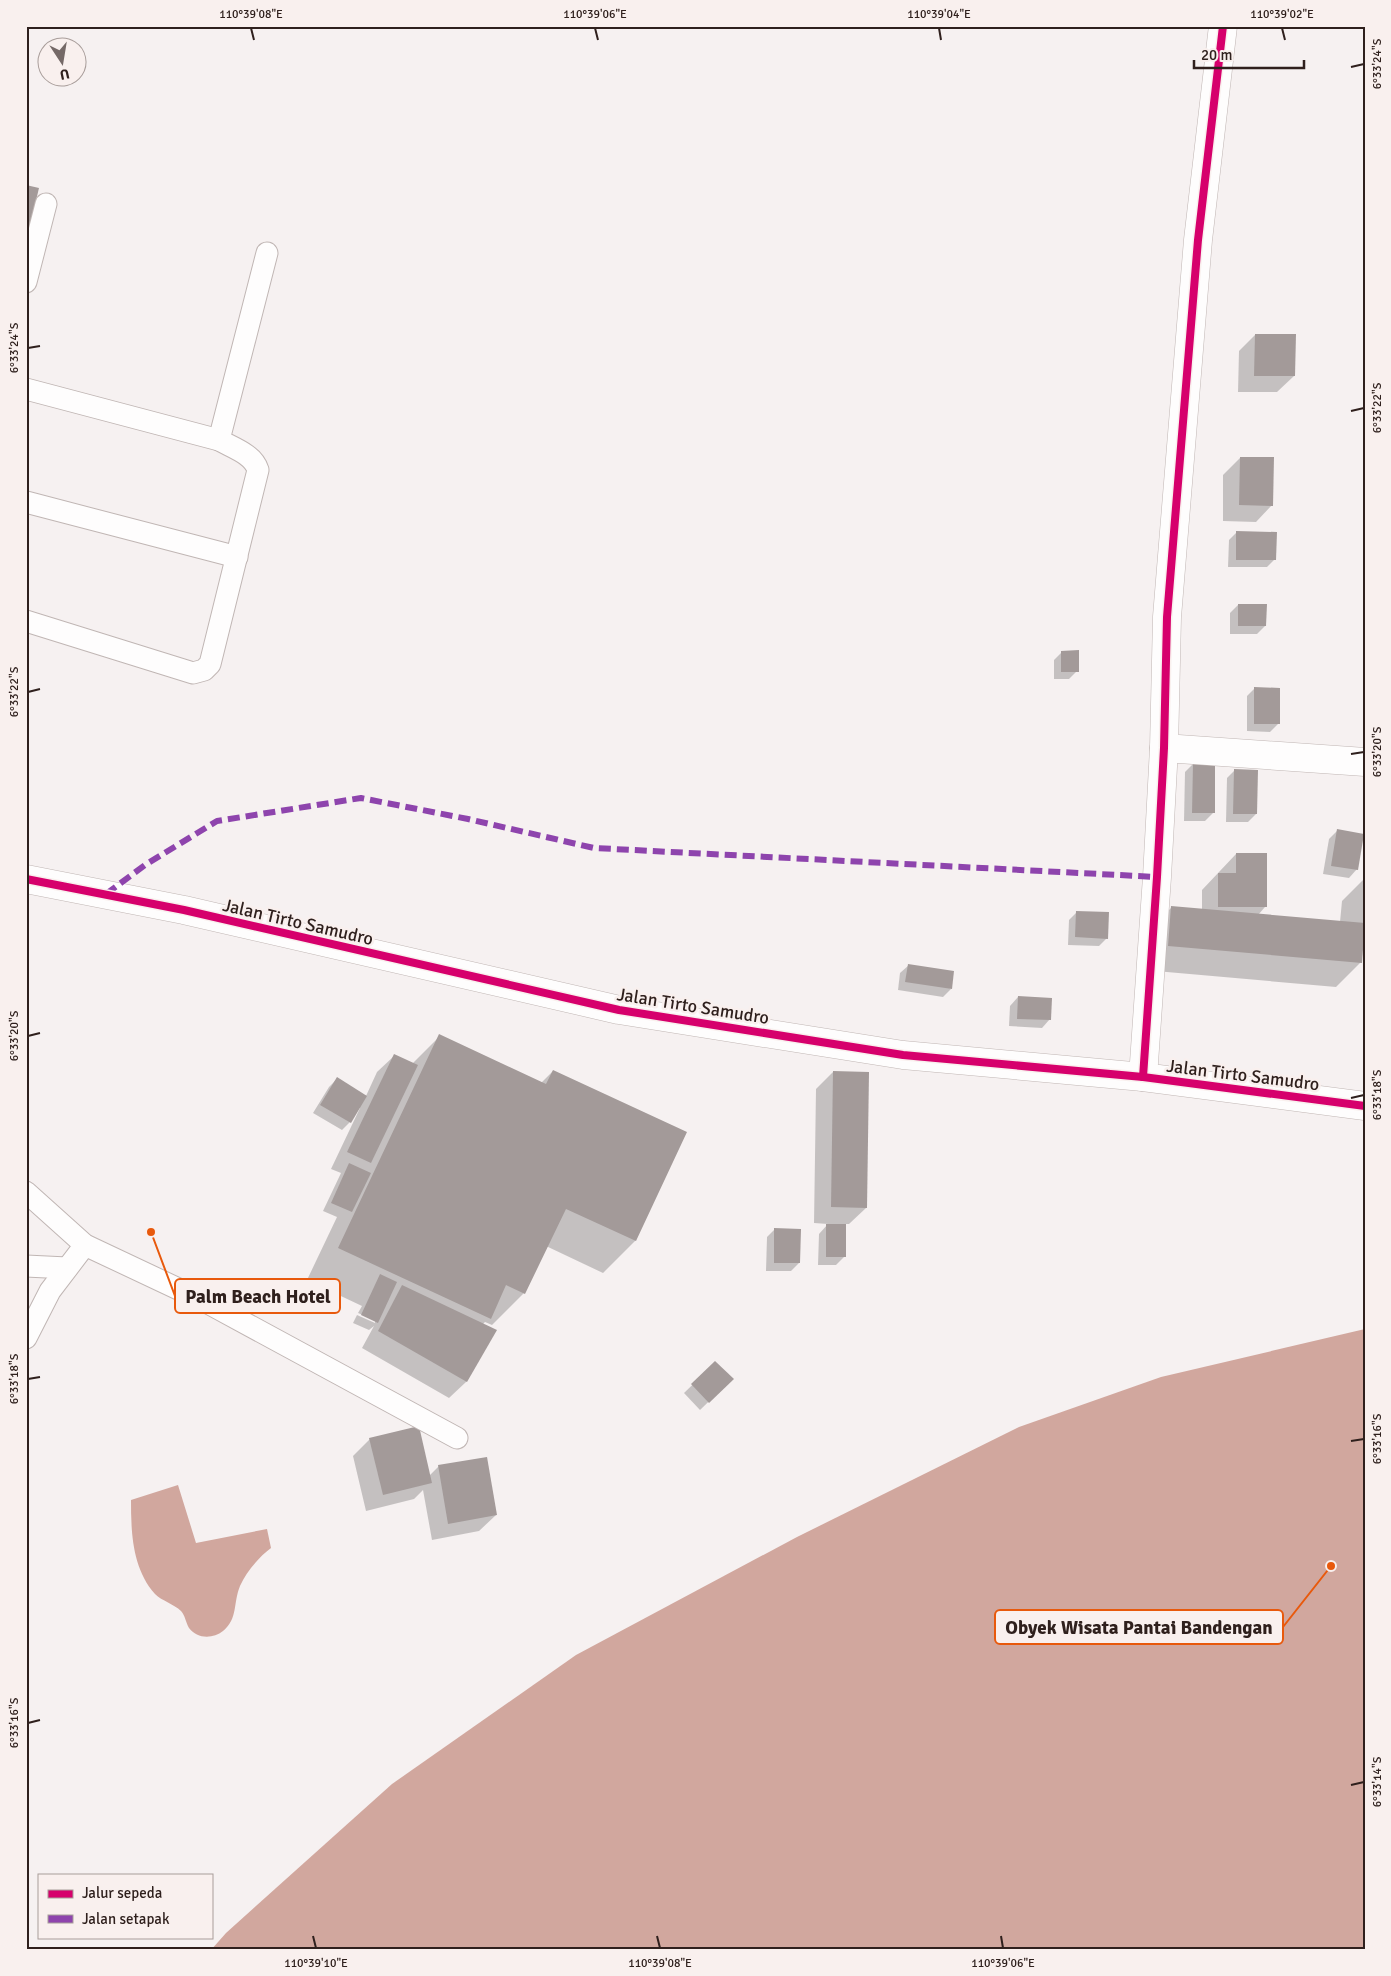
<svg xmlns="http://www.w3.org/2000/svg" width="1391" height="1976" viewBox="0 0 1391 1976" font-family="Signika,sans-serif">
  <style>
    .water { fill: #d1a79e }
    .shadow { fill: #0003 }
    .building { fill: #a39a99 }
    .lines { fill: none; stroke-linecap: round; stroke-linejoin: round }
    .service-casing { stroke: #c0b6b4; stroke-width: 23 }
    .minor-casing { stroke: #c0b6b4; stroke-width: 29 }
    .tertiary-casing { stroke: #c0b6b4; stroke-width: 29 }
    .service { stroke: #fefdfd; stroke-width: 21 }
    .minor { stroke: #fefdfd; stroke-width: 28 }
    .tertiary { stroke: #fefdfd; stroke-width: 28 }
    .quiet { stroke: #8e44ad; stroke-width: 6; stroke-dasharray: 12 6; stroke-linecap: butt }
    .cycleway-casing { stroke: #f9f0ee; stroke-width: 11 }
    .cycleway { stroke: #d6006c; stroke-width: 8 }
    .ticks { fill: none; stroke: #2f201d; stroke-width: 2 }
    .labels { text-anchor: middle; dominant-baseline: central; stroke-width: 5; stroke-linejoin: round; paint-order: stroke }
    .street-label { font-size: 18px; fill: #2f201d; stroke: #f9f0ee }
    .leader { fill: none; stroke: #e8590c; stroke-width: 2 }
    .callout-dot { fill: #e8590c; stroke: #f9f0ee; stroke-width: 2 }
    .callout { fill: #f9f0ee; stroke: #e8590c; stroke-width: 2 }
    .callout-label { font-size: 19px; text-anchor: middle; font-weight: bold; fill: #2f201d }
    .neatline { fill: none; stroke: #2f201d; stroke-width: 2 }
    .ticks-label { font-size: 12px; text-anchor: middle; fill: #2f201d }
  </style>
  <rect width="100%" height="100%" fill="#f6f1f1"/>
  <g class="water">
    <polygon points="1365,1329 1365,1950 211,1950 226,1933 392,1784 576,1655 797,1537 1019,1427 1161,1377"/>
    <path d="M178,1485L196,1543L267,1529L271,1548C259,1557 246,1572 240,1586C233,1603 238,1619 223,1631C213,1639 197,1639 189,1628C186,1623 185,1615 181,1611C174,1604 162,1601 155,1594C132,1568 131,1532 131,1500Z"/>
  </g>
  <g class="shadow">
    <polygon points="1255,335 1294,376 1277,392 1238,392 1239,351"/>
    <polygon points="1240,458 1272,505 1256,522 1223,521 1223,475"/>
    <polygon points="1237,532 1275,559 1267,567 1228,567 1229,540"/>
    <polygon points="1238,605 1265,626 1257,634 1230,634 1230,613"/>
    <polygon points="1062,652 1077,671 1069,679 1054,679 1054,660"/>
    <polygon points="1255,688 1278,724 1270,732 1247,731 1247,696"/>
    <polygon points="1193,764 1213,813 1205,821 1184,821 1185,772"/>
    <polygon points="1235,770 1256,814 1248,822 1226,822 1227,778"/>
    <polygon points="1337,831 1357,869 1349,878 1323,874 1329,839"/>
    <polygon points="1236,854 1265,907 1258,915 1340,922 1342,901 1365,878 1365,939 1363,939 1361,962 1336,987 1144,970 1147,932 1172,907 1202,910 1202,890"/>
    <polygon points="1077,912 1107,938 1099,946 1068,945 1069,920"/>
    <polygon points="909,965 951,989 943,997 898,990 900,973"/>
    <polygon points="1018,997 1050,1019 1042,1028 1009,1026 1010,1006"/>
    <polygon points="440,1036 541,1083 553,1071 685,1133 635,1241 603,1273 546,1246 524,1293 492,1325 485,1322 482,1325 495,1331 466,1382 449,1398 362,1348 374,1326 369,1330 353,1323 357,1315 375,1323 375,1320 358,1313 362,1306 307,1280 337,1217 323,1211 341,1173 331,1169 360,1108 359,1107 350,1122 342,1130 313,1113 329,1087 337,1079 366,1096 377,1072 394,1056 412,1064"/>
    <polygon points="833,1072 866,1208 849,1224 845,1224 844,1257 836,1265 818,1265 819,1234 828,1224 814,1223 816,1089"/>
    <polygon points="775,1229 799,1263 791,1271 766,1271 767,1237"/>
    <polygon points="715,1363 732,1379 700,1410 684,1393"/>
    <polygon points="370,1439 429,1476 439,1466 496,1515 479,1531 432,1540 423,1490 414,1499 366,1511 353,1456"/>
  </g>
  <g class="building">
    <polygon points="26,185 39,188 27,238 26,238"/>
    <polygon points="1255,334 1296,334 1295,376 1254,376"/>
    <polygon points="1240,457 1274,457 1273,506 1239,505"/>
    <polygon points="1236,531 1277,532 1276,560 1236,560"/>
    <polygon points="1238,604 1267,604 1266,626 1238,626"/>
    <polygon points="1079,650 1079,672 1061,672 1061,651"/>
    <polygon points="1254,687 1280,688 1280,724 1254,724"/>
    <polygon points="1193,763 1215,763 1215,813 1192,813"/>
    <polygon points="1234,769 1258,770 1257,814 1233,814"/>
    <polygon points="1337,829 1364,834 1358,870 1331,866"/>
    <polygon points="1236,853 1267,853 1267,907 1218,907 1218,873 1236,873"/>
    <polygon points="1171,906 1365,923 1362,963 1168,946"/>
    <polygon points="1076,911 1109,912 1108,939 1075,937"/>
    <polygon points="908,964 954,971 952,989 905,982"/>
    <polygon points="1018,996 1052,998 1051,1020 1017,1019"/>
    <polygon points="439,1034 546,1084 553,1070 687,1132 636,1241 566,1209 525,1294 506,1285 491,1319 338,1248"/>
    <polygon points="394,1054 418,1065 371,1163 347,1152"/>
    <polygon points="833,1071 869,1072 867,1208 831,1207"/>
    <polygon points="337,1077 367,1096 351,1123 320,1105"/>
    <polygon points="349,1163 371,1173 352,1212 331,1203"/>
    <rect x="826" y="1224" width="20" height="33"/>
    <polygon points="774,1228 801,1229 800,1263 774,1263"/>
    <polygon points="380,1274 397,1282 378,1323 361,1315"/>
    <polygon points="402,1285 497,1330 467,1382 378,1331"/>
    <polygon points="715,1361 734,1379 709,1403 691,1384"/>
    <polygon points="419,1426 432,1483 383,1495 369,1438"/>
    <polygon points="487,1457 497,1515 448,1524 438,1465"/>
  </g>
  <g class="lines">
    <g class="service-casing">
      <g id="service">
        <polyline points="26,282 46,204"/>
        <polyline points="26,389 219,440"/>
        <polyline points="26,502 237,557"/>
        <path d="M26,621L193,673L204,670L210,664L258,470C253,454 233,448 219,440L267,253"/>
        <polyline points="26,1192 85,1245 206,1302 457,1438"/>
        <polyline points="26,1266 67,1268"/>
        <polyline points="26,1338 50,1291 85,1245"/>
      </g>
    </g>
    <g class="minor-casing">
      <polyline id="minor" points="1164,748 1365,762"/>
    </g>
    <g class="tertiary-casing">
      <g id="tertiary">
        <polyline points="26,879 184,910 619,1010 903,1055 1143,1077 1365,1106"/>
        <polyline points="1143,1077 1157,877 1164,748 1167,617 1198,240 1223,26"/>
      </g>
    </g>
    <use href="#service" class="service"/>
    <use href="#minor" class="minor"/>
    <use href="#tertiary" class="tertiary"/>
    <polyline class="quiet" points="106,894 145,865 217,821 361,798 468,819 594,848 1157,877"/>
    <g class="cycleway-casing">
      <g id="cycleway">
        <polyline points="26,879 184,910 619,1010 903,1055 1143,1077 1365,1106"/>
        <polyline points="1143,1077 1157,877 1164,748 1167,617 1198,240 1223,26"/>
      </g>
    </g>
    <use href="#cycleway" class="cycleway"/>
  </g>
  <path class="ticks" d="M251,28L254,40M595,28L598,40M939,28L941,40M1282,28L1285,40M1351,67L1364,64M28,348L40,346M1351,411L1364,408M28,692L40,689M1351,754L1364,752M28,1036L40,1033M1351,1098L1364,1095M28,1379L40,1377M1351,1441L1364,1439M28,1723L40,1720M1351,1785L1364,1782M313,1936L316,1948M657,1936L660,1948M1001,1936L1003,1948"/>
  <g class="labels">
    <g class="street-label">
      <text transform="translate(298 922) rotate(13)">Jalan Tirto Samudro</text>
      <text transform="translate(693 1006) rotate(9)">Jalan Tirto Samudro</text>
      <text transform="translate(1243 1075) rotate(7)">Jalan Tirto Samudro</text>
    </g>
  </g>
  <path class="leader" d="M151 1232L175 1296M1331 1566L1283 1627"/>
  <g class="callout-dot">
    <circle cx="151" cy="1232" r="5"/>
    <circle cx="1331" cy="1566" r="5"/>
  </g>
  <g class="callout">
    <rect x="175" y="1279" width="165" height="34" rx="5"/>
    <rect x="995" y="1610" width="288" height="34" rx="5"/>
  </g>
  <g class="callout-label">
    <text x="258" y="1303">Palm Beach Hotel</text>
    <text x="1139" y="1634">Obyek Wisata Pantai Bandengan</text>
  </g>
  <rect width="1391" height="1976" fill="none" stroke="#f9f0ee" stroke-width="55"/>
  <rect x="38" y="1874" width="175" height="65" fill="#f9f0ee" stroke="#a89d9a"/>
  <rect x="48" y="1890" width="25" height="8" fill="#d6006c" stroke="#a89d9a"/>
  <text x="82" y="1898" font-size="15" fill="#2f201d">Jalur sepeda</text>
  <rect x="48" y="1915" width="25" height="8" fill="#8e44ad" stroke="#a89d9a"/>
  <text x="82" y="1924" font-size="15" fill="#2f201d">Jalan setapak</text>
  <g transform="translate(62 62) rotate(168)"><circle r="24" fill="#f9f0ee" stroke="#a89d9a"/>
  <path d="M0-4L9 19L0 12L-9 19Z" fill="#756967"/>
  <text y="-8" font-size="14" font-weight="bold" text-anchor="middle" fill="#2f201d">U</text>
  </g>
  <path d="M1194 60v8h110v-8" fill="none" stroke="#2f201d" stroke-width="2.5"/>
  <text x="1201" y="60" font-size="15" fill="#2f201d" stroke="#f9f0ee" stroke-width="4" paint-order="stroke">20 m</text>
  <rect x="28" y="28" width="1336" height="1920" class="neatline"/>
  <g class="ticks-label">
    <text x="251" y="18">110°39'08"E</text>
    <text x="595" y="18">110°39'06"E</text>
    <text x="939" y="18">110°39'04"E</text>
    <text x="1282" y="18">110°39'02"E</text>
    <text transform="translate(1377 64) rotate(-90)" y="4">6°33'24"S</text>
    <text transform="translate(14 348) rotate(-90)" y="4">6°33'24"S</text>
    <text transform="translate(1377 408) rotate(-90)" y="4">6°33'22"S</text>
    <text transform="translate(14 692) rotate(-90)" y="4">6°33'22"S</text>
    <text transform="translate(1377 752) rotate(-90)" y="4">6°33'20"S</text>
    <text transform="translate(14 1036) rotate(-90)" y="4">6°33'20"S</text>
    <text transform="translate(1377 1095) rotate(-90)" y="4">6°33'18"S</text>
    <text transform="translate(14 1379) rotate(-90)" y="4">6°33'18"S</text>
    <text transform="translate(1377 1439) rotate(-90)" y="4">6°33'16"S</text>
    <text transform="translate(14 1723) rotate(-90)" y="4">6°33'16"S</text>
    <text transform="translate(1377 1782) rotate(-90)" y="4">6°33'14"S</text>
    <text x="316" y="1967">110°39'10"E</text>
    <text x="660" y="1967">110°39'08"E</text>
    <text x="1003" y="1967">110°39'06"E</text>
  </g>
</svg>
